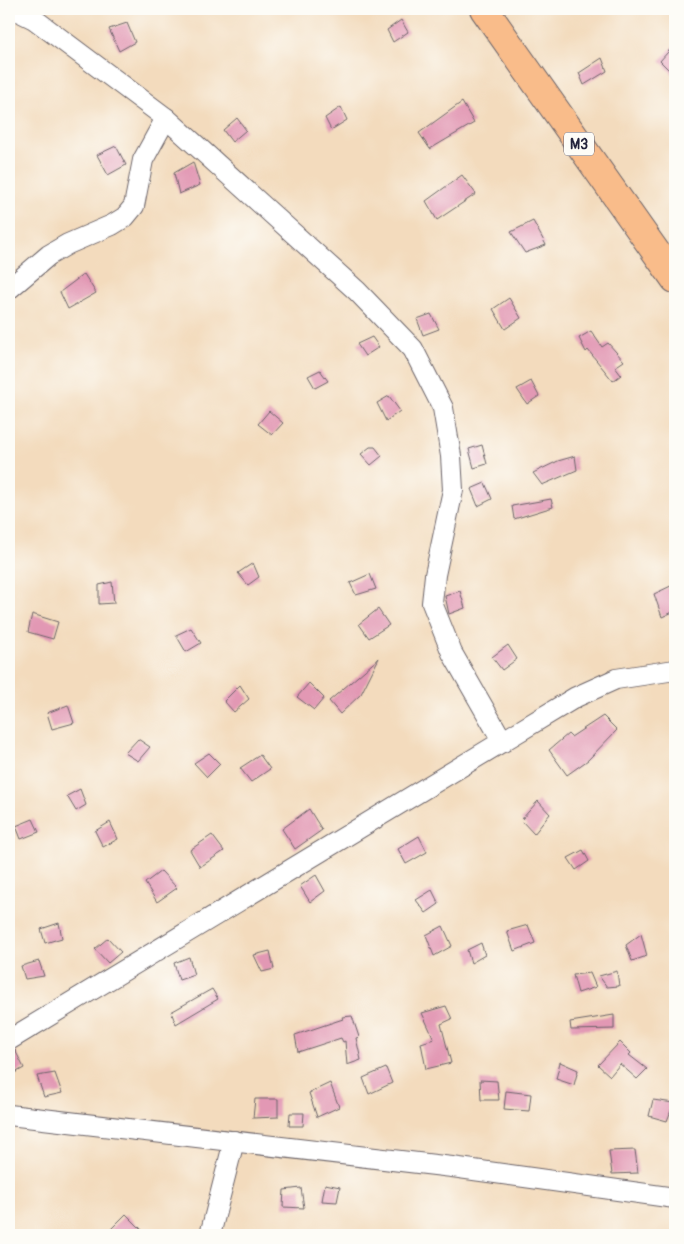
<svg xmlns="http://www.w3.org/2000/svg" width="684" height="1244" viewBox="0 0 684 1244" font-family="Pangolin,sans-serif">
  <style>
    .building { fill: #e298b4 }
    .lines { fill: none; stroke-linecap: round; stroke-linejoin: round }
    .street-casing { stroke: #6b6368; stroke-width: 22 }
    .primary-casing { stroke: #6b6368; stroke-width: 30 }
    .street { stroke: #fff; stroke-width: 20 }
    .primary { stroke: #f9bc8a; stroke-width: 28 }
    .labels { text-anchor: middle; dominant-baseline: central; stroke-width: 4.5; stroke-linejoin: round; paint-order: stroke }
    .shield { fill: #fdfcf7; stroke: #646373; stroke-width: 1 }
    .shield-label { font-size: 14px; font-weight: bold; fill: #22223b }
  </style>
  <rect width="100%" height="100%" fill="#fdfcf7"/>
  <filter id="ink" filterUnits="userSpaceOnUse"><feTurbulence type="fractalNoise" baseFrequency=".02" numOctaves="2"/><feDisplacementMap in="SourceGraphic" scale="10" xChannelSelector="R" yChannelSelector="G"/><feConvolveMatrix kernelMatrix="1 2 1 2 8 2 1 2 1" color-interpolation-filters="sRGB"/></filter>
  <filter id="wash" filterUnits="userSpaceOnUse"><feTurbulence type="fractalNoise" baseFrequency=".0096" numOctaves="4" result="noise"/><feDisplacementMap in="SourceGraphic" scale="20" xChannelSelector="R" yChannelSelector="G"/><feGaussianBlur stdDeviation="1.12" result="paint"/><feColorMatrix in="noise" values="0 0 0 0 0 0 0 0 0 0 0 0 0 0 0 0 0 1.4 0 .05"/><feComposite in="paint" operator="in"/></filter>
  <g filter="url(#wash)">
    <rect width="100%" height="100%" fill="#f3dbbd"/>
    <g id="blocks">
      <g class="building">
        <polygon points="401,20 408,32 393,42 387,30"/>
        <polygon points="127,23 135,42 119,51 109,29"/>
        <polygon points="675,44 675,76 660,61"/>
        <polygon points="602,58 607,71 584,85 579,73"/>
        <polygon points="462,102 474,123 430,149 419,133"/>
        <polygon points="341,107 347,120 331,130 325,118"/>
        <polygon points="237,118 246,130 232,142 223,130"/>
        <polygon points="116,146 126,165 108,175 97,155"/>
        <polygon points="193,162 200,185 179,194 174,173"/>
        <polygon points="462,175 476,194 437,220 426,201"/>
        <polygon points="533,221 546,245 525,253 511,232"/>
        <polygon points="84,274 96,293 68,309 60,292"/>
        <polygon points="509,298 521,318 505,329 493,309"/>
        <polygon points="431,314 439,329 423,335 417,319"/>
        <polygon points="591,331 602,347 608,343 624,361 615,367 621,375 613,381 588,350 586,352 579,338"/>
        <polygon points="372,337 379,347 365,356 357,344"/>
        <polygon points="320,370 328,381 315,388 308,376"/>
        <polygon points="531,381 539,396 527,404 517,389"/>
        <polygon points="389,396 400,411 386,421 377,403"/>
        <polygon points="269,411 283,423 272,435 258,424"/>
        <polygon points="482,445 487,464 474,468 469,449"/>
        <polygon points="370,447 375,447 382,456 371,465 361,454"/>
        <polygon points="575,456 577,470 542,485 533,473 558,461"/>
        <polygon points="485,483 492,499 478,506 471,489"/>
        <polygon points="551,499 553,507 514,519 512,506"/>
        <polygon points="253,563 259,577 248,585 238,573"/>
        <polygon points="370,574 376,589 356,595 350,583"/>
        <polygon points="112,582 114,603 99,604 99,585"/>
        <polygon points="675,584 675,611 662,617 654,594"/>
        <polygon points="460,591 465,608 449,614 445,596"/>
        <polygon points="378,609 389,625 369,638 359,624"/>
        <polygon points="32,614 58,622 53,639 28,632"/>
        <polygon points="191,628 201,643 186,652 176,635"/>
        <polygon points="508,645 517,659 502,670 492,657"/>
        <polygon points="379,658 361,694 340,714 329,701"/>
        <polygon points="309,683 324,698 314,710 297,697"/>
        <polygon points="240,685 249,699 234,712 224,701"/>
        <polygon points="68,705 74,723 52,729 47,713"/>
        <polygon points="603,716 617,730 588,760 567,775 549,750 568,734 571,737"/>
        <polygon points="138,739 150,747 138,761 125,753"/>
        <polygon points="209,753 220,764 207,777 194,763"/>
        <polygon points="260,755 270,769 251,782 240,768"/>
        <polygon points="80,789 86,805 76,811 67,796"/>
        <polygon points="538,801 550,814 534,834 521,820"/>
        <polygon points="309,809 322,830 295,849 282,829"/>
        <polygon points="33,819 39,832 21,839 16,826"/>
        <polygon points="110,822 118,839 103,847 95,831"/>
        <polygon points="212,835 224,851 200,867 190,850"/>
        <polygon points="419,836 427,852 406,864 398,849"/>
        <polygon points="583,850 589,861 576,870 568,858"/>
        <polygon points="161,871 177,888 157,902 145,883"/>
        <polygon points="316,875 325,891 310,902 300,886"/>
        <polygon points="432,890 439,904 426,913 416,900"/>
        <polygon points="59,923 62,938 45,943 41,929"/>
        <polygon points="528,925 535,943 514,951 507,931"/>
        <polygon points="443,926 452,946 434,956 426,935"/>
        <polygon points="641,934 647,956 632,961 626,945"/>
        <polygon points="108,938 121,952 108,963 95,949"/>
        <polygon points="481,943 485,955 471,963 467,950"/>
        <polygon points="270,951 274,969 262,972 254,955"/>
        <polygon points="189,957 194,975 179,980 174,963"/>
        <polygon points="39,961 44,976 25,979 21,966"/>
        <polygon points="617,971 619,986 607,987 599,976"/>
        <polygon points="590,973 596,987 578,993 573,975"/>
        <polygon points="212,989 218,999 176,1024 171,1012"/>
        <polygon points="446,1006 452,1019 441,1024 451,1063 426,1069 421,1043 434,1039 422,1013"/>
        <polygon points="614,1015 614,1029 571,1030 570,1022"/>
        <polygon points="352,1016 359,1037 356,1038 361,1060 347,1065 345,1041 343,1042 341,1038 298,1052 295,1035 343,1019 342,1017"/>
        <polygon points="620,1042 631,1053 629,1055 647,1069 637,1079 620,1064 610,1076 598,1065"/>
        <polygon points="15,1050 24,1068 9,1076 9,1052"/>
        <polygon points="560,1062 578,1070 574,1085 556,1079"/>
        <polygon points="386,1068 392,1083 369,1094 363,1078"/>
        <polygon points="55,1073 62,1093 44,1097 37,1076"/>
        <polygon points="480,1080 497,1081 499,1100 481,1100"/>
        <polygon points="330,1083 339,1107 317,1117 309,1093"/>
        <polygon points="506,1091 531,1094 529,1111 504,1109"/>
        <polygon points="255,1099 278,1099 278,1117 253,1118"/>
        <polygon points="653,1100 674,1103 667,1121 649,1116"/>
        <polygon points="290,1113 304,1113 303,1126 289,1126"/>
        <polygon points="635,1150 638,1173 612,1174 609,1151"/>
        <polygon points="325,1184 340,1187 337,1202 322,1201"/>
        <polygon points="301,1188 304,1208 283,1207 284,1190"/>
        <polygon points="126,1214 147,1235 105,1235"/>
      </g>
    </g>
  </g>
  <g filter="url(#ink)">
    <use href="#blocks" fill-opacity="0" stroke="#6b6368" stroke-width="1"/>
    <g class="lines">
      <g class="street-casing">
        <g id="street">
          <polyline points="14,9 34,19 166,118 357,291 413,349 443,408 451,456 453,490 435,575 432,603 452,653 503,742"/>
          <polyline points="9,289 49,255 68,244 112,225 125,217 134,206 143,160 166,118"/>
          <polyline points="9,1040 576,697 616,679 675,670"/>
          <polyline points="9,1115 452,1167 675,1198"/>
          <polyline points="210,1235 234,1141"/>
        </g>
      </g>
      <g class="primary-casing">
        <polyline id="primary" points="484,9 675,279"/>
      </g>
      <use href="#street" class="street"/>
      <use href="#primary" class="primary"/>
    </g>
  </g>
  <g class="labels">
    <rect class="shield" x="564" y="132.5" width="30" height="23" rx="4"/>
    <g class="shield-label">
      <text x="579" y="144">M3</text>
    </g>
  </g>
  <rect width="684" height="1244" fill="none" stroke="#fdfcf7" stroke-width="30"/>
</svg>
